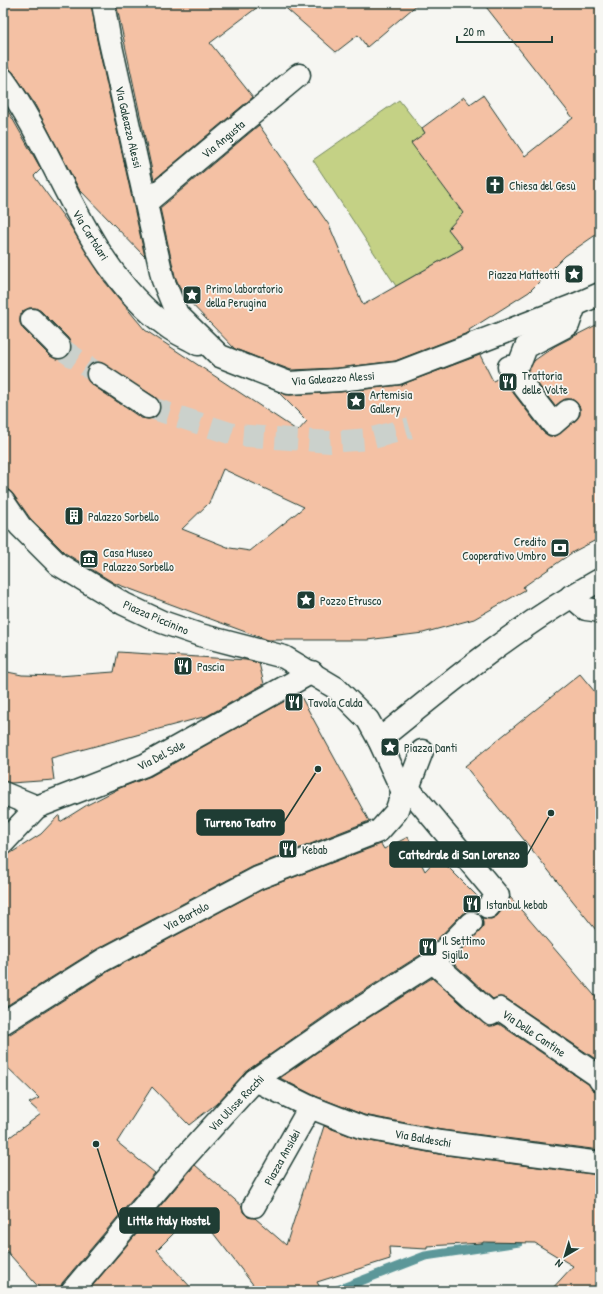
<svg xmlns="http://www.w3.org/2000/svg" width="603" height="1294" viewBox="0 0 603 1294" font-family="'Patrick Hand',sans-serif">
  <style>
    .green { fill: #c4d185; stroke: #72875c }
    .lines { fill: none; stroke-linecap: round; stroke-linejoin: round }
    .stream { stroke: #5b9799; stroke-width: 9 }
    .building { fill: #f4c1a4; stroke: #1f3d34; fill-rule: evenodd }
    .street-tunnel { stroke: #cbd1cc; stroke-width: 22; stroke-dasharray: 22 11; stroke-linecap: butt }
    .street-casing { stroke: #1f3d34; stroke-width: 25 }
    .street { stroke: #f6f6f2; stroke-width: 22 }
    .labels { text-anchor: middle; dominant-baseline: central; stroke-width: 3.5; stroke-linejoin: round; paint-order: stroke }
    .street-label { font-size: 12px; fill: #1f3d34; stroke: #f6f6f2 }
    .poi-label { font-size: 12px; fill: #1f3d34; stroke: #f6f6f2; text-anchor: start }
    .leader { fill: none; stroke: #1f3d34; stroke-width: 1.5 }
    .callout-dot { fill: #1f3d34; stroke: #f6f6f2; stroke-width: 1.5 }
    .callout { fill: #1f3d34; stroke: #1f3d34; stroke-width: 1.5 }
    .callout-label { font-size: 13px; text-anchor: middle; font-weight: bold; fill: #fff }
  </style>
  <rect width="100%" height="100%" fill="#f6f6f2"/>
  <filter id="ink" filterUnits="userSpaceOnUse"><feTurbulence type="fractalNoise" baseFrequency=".025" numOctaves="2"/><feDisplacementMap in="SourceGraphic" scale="8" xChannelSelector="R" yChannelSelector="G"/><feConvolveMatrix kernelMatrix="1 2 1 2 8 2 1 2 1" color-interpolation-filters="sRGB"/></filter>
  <g filter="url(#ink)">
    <polygon class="green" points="399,100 425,133 463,213 448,229 463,248 396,286 313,160"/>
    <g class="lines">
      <polyline class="stream" points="335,1291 425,1256 519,1242"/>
    </g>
    <g class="building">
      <polygon points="3,3 91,3 97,40 145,257 79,189 34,103 13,72 9,68 3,67"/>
      <polygon points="116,3 263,3 210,43 253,97 154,180"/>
      <polygon points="280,3 419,3 367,47 358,35 336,52"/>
      <polygon points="483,3 600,3 600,232 565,256 529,292 469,330 470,332 395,361 338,368 291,370 235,349 183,295 175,276 160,208 259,125 329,225 363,305 463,248 448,229 463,213 411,143 425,133 422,128 464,97 470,104 483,95 525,156 573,118"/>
      <path d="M3,102L41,169L34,176L71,227L105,282L145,330L298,431L307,421L278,392L290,395L340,392L400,385L480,355L493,381L501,377L543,432L549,436H556L576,420L580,415V408L577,403L572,399H565L555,406L527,370L535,360L555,346L600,323V538L573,552L523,587L525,590L474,619L423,633L367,640H267L114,583L65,553L30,518L13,494L9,490L3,489ZM29,308H36L41,311L68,338L71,343V350L68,356L62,359H56L50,356L23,329L20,323V316L23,311ZM99,362L155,397L159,402L160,407L158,414L153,418L148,419L141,418L91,384L87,379L86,374L87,367L92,363ZM223,469L304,507L250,551L230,548L182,529L209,503Z"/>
      <polygon points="118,652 246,660 259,663 264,684 207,716 51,758 54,780 11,783 3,781 3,671 22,675 58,676 114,672"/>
      <polygon points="580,674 600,698 600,935 465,766"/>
      <polygon points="299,693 369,821 252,867 97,949 3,1008 3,858 41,834 59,815 60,822 87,805 120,788 151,776"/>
      <polygon points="408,837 425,871 438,857 479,898 476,905 477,913 468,911 462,914 425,952 335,1009 248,1070 216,1104 189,1125 152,1087 117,1142 155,1173 62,1283 60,1291 42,1291 3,1247 3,1142 41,1114 29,1103 39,1098 3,1063 3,1035 10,1034 109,971 263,889 381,844 384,849"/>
      <polygon points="510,897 600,1002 600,1062 507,999 500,997 493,999 451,961 480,931 483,926 482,917 491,919 497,916 507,904"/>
      <polygon points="432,978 483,1023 490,1026 499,1024 588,1084 593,1090 600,1092 600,1150 442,1130 364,1115 315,1096 280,1078 349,1030"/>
      <polygon points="324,1126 359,1139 438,1154 600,1175 600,1291 550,1291 573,1266 535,1243 483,1242 483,1243 427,1246 427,1249 389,1247 390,1259 317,1282 322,1291 258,1291 196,1211 157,1250 194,1291 88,1291 195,1165 242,1206 243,1212 248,1217 255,1218 286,1245"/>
    </g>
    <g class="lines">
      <g class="street-tunnel">
        <polyline points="59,347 98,374"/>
        <polyline points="148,407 236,435 330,442 369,439 410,428"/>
      </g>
      <g class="street-casing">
        <g id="street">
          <polyline points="103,3 109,37 163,280 177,314 220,356 289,383 339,380 398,373 575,305 600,294"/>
          <path d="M3,79C60,158 86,269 168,327C177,334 188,338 198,344"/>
          <polyline points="147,202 299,75"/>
          <polyline points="32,320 59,347"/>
          <polyline points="521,360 526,347 568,325 575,305"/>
          <polyline points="509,367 553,424 568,411"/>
          <polyline points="98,374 148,407"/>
          <polyline points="3,501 20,526 58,564 124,604 162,622 200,635 284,657 336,688 368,720 379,740 403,792"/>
          <polyline points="571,596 586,609 600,611"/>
          <path d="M379,740C450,682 520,624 600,580"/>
          <polyline points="408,788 422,751"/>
          <polyline points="3,793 37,807 145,765 312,672"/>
          <polyline points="3,843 37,807"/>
          <polyline points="433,962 491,1014 500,1009 598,1076 600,1080"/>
          <polyline points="3,1023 103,960 258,878 379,831 396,812 403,792 408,788 498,896 488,907"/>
          <polyline points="255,1080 310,1107 361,1127 440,1142 600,1163"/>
          <polyline points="254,1206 310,1107"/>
          <polyline points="72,1291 186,1156 255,1080 342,1020 433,962 471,923"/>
        </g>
      </g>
      <use href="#street" class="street"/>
    </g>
  </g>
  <defs>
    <g id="church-square" transform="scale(1)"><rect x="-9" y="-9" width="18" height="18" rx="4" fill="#1f3d34" stroke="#f6f6f2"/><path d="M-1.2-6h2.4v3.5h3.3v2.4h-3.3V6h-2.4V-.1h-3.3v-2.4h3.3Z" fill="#fff"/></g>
    <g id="sight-square" transform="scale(1)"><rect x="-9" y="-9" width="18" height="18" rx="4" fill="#1f3d34" stroke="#f6f6f2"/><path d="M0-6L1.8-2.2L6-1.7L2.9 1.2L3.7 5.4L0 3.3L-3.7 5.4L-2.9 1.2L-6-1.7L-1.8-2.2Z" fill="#fff"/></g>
    <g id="restaurant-square" transform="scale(1)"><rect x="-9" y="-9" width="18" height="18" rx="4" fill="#1f3d34" stroke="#f6f6f2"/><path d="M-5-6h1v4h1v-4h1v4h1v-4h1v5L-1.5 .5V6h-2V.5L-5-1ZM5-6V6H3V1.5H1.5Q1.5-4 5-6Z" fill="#fff"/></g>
    <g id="building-square" transform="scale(1)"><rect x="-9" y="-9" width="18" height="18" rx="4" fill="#1f3d34" stroke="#f6f6f2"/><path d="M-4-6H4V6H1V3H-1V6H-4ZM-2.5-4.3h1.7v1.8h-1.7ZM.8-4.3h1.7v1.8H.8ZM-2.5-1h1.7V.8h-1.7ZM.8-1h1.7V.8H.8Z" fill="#fff"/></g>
    <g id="bank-square" transform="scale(1)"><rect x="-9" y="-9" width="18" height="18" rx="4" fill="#1f3d34" stroke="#f6f6f2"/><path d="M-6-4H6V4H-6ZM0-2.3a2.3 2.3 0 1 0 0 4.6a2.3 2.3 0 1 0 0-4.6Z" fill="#fff"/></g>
    <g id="museum-square" transform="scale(1)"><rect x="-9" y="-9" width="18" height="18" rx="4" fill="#1f3d34" stroke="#f6f6f2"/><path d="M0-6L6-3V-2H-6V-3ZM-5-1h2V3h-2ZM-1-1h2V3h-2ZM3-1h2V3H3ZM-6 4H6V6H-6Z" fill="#fff"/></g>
  </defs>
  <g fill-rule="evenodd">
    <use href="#church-square" x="495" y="185"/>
    <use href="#sight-square" x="574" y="274"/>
    <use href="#sight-square" x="192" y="295"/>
    <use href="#restaurant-square" x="508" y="382"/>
    <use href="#sight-square" x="356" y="401"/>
    <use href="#building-square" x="74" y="516"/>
    <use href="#bank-square" x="560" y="548"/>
    <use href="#museum-square" x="89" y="559"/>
    <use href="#sight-square" x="306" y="600"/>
    <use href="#restaurant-square" x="183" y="666"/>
    <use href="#restaurant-square" x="294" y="702"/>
    <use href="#sight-square" x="390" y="747"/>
    <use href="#restaurant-square" x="288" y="849"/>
    <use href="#restaurant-square" x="472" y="904"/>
    <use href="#restaurant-square" x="428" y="947"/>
  </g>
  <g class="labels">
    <g class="street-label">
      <text transform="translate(129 127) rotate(77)">Via Galeazzo Alessi</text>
      <text transform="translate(223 139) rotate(-40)">Via Angusta</text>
      <text transform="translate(91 235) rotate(58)">Via Cartolari</text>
      <text transform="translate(333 378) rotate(-4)">Via Galeazzo Alessi</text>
      <text transform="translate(156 617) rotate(23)">Piazza Piccinino</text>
      <text transform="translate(161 755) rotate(-27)">Via Del Sole</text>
      <text transform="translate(186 916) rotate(-28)">Via Bartolo</text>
      <text transform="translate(534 1033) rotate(34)">Via Delle Cantine</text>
      <text transform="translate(236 1103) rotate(-46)">Via Ulisse Rocchi</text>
      <text transform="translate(423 1138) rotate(10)">Via Baldeschi</text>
      <text transform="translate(282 1157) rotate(-61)">Piazza Ansidei</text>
    </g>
    <g class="poi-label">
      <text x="509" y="185">Chiesa del Gesù</text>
      <text x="560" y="274" text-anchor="end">Piazza Matteotti</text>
      <text x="206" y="288">Primo laboratorio<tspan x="206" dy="14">della Perugina</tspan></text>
      <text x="522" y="375">Trattoria<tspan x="522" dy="14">delle Volte</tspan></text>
      <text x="370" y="394">Artemisia<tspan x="370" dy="14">Gallery</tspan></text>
      <text x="88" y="516">Palazzo Sorbello</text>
      <text x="546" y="541" text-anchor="end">Credito<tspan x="546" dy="14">Cooperativo Umbro</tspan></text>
      <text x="103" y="552">Casa Museo<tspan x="103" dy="14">Palazzo Sorbello</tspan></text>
      <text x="320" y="600">Pozzo Etrusco</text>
      <text x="197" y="666">Pascia</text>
      <text x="308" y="702">Tavola Calda</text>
      <text x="404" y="747">Piazza Danti</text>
      <text x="302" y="849">Kebab</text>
      <text x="486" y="904">Istanbul kebab</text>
      <text x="442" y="940">Il Settimo<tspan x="442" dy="14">Sigillo</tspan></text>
    </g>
  </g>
  <path class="leader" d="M318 769L284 822M551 813L527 855M96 1144L120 1220"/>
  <g class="callout-dot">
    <circle cx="318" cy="769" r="4"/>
    <circle cx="551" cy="813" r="4"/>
    <circle cx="96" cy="1144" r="4"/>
  </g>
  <g class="callout">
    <rect x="197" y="810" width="87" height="25" rx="4"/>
    <rect x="390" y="842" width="137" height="25" rx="4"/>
    <rect x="120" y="1208" width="99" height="25" rx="4"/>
  </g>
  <g class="callout-label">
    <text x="240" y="827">Turreno Teatro</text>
    <text x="459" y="859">Cattedrale di San Lorenzo</text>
    <text x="169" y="1225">Little Italy Hostel</text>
  </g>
  <rect width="603" height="1294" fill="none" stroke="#f6f6f2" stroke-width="16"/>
  <rect x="8" y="8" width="587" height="1278" fill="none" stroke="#1f3d34" stroke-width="1.5" filter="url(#ink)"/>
  <g transform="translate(565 1256) rotate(218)" stroke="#f6f6f2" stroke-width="3" paint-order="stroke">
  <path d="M0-3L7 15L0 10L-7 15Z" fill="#1f3d34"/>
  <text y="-6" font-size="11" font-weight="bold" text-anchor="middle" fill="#1f3d34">N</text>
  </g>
  <path d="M457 36v6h95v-6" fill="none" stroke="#1f3d34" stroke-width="2"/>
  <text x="463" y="36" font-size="12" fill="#1f3d34" stroke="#f6f6f2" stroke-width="3" paint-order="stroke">20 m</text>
</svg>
